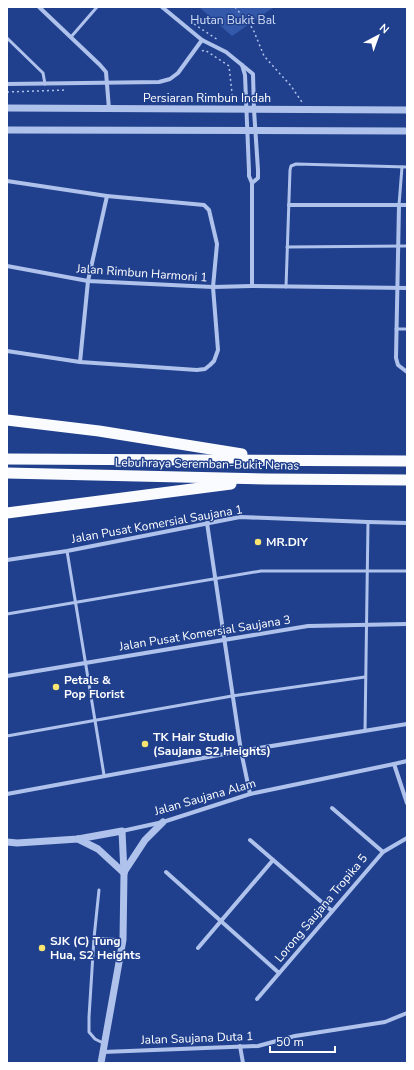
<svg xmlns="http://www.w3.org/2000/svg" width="414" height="1070" viewBox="0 0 414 1070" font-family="'Nunito Sans',sans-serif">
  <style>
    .green { fill: #3459ab }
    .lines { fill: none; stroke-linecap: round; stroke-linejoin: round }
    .path { stroke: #afc2ec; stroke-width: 1.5; stroke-dasharray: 2 3; stroke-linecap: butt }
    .service { stroke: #afc2ec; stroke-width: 3 }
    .minor { stroke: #afc2ec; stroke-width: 4 }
    .tertiary { stroke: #afc2ec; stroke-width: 7 }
    .trunk { stroke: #fafbff; stroke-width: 11 }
    .poi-dot { fill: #f9e570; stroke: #20408d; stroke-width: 1.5 }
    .labels { text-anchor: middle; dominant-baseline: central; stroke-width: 3; stroke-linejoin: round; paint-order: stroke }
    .park-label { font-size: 12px; fill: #d4dff9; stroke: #20408d }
    .street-label { font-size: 12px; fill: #fff; stroke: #20408d }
    .poi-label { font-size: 12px; font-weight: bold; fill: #fff; stroke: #20408d; text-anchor: start }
  </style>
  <rect width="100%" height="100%" fill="#20408d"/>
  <polygon class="green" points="199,7 274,7 232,36"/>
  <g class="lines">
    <g class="path">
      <polyline points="235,7 253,29 264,56 291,86 302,102"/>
      <polyline points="194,24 218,40"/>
      <polyline points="202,51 205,50 229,66 233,102"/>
      <polyline points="7,92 66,90"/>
    </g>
    <g class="service">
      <polyline points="71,37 97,7"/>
      <polyline points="7,38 43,73 45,84"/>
      <polyline points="399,205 402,167"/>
      <polyline points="287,247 407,246"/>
      <polyline points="286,287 290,170 291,166 296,164 407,167"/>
      <polyline points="396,329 407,329"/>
      <polyline points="67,551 104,775"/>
      <polyline points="7,614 261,571 407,571"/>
      <polyline points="365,731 368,522"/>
      <polyline points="7,736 232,696 365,677"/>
      <polyline points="99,890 94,938 89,1017 89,1032 95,1039 103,1043"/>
      <polyline points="94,938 123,940"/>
    </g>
    <g class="minor">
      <polyline points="39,7 100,65 106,72 109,109"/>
      <polyline points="162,7 202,40 226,52 253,74 254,110 258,170 258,178 252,183"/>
      <polyline points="242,65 245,75 249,171 249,176 252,183 252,286"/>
      <polyline points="7,84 159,82 170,79 178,73 202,40"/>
      <polyline points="7,181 107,196 204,205 209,210 217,244 213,287 218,350 214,361 210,365 205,369 197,370 80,362 7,351"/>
      <polyline points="289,205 407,205"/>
      <polyline points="399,205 396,358 398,365 407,372"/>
      <polyline points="7,266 88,281 213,287 252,286 407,288"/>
      <polyline points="80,362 88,281 107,196"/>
      <polyline points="207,523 241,751 250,794"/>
      <polyline points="7,560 67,551 240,517 368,522 407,523"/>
      <polyline points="7,676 308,626 407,624"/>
      <polyline points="394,764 407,803"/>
      <polyline points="7,794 241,751 407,724"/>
      <polyline points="332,808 383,852"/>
      <polyline points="122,831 163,822 250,794 394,764 407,761"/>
      <polyline points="250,840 332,911"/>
      <polyline points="166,872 279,973"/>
      <polyline points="198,948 273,860"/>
      <polyline points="257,999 383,852 407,838"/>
      <polyline points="240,1046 243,1063"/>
      <polyline points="103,1052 258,1046 295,1036 385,1022 407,1013"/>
    </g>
    <g class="tertiary">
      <polyline points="7,108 407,110"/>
      <polyline points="7,130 407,131"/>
      <polyline points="78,839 98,849 124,873"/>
      <polyline points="7,842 17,843 78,839 122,831 124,873 123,940 101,1063"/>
      <polyline points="124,872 145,840 163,822"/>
    </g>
    <g class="trunk">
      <polyline points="7,420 99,431 242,454"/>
      <polyline points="7,459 407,461"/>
      <polyline points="7,473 267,479 407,480"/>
      <polyline points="7,513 231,484"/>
    </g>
  </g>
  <g class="poi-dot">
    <circle cx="258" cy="542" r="4"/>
    <circle cx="56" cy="687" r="4"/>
    <circle cx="145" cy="744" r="4"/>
    <circle cx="42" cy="948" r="4"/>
  </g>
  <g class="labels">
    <g class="park-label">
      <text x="233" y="20">Hutan Bukit Bal</text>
    </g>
    <g class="street-label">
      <text x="207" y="98">Persiaran Rimbun Indah</text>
      <text transform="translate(142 273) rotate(4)">Jalan Rimbun Harmoni 1</text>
      <text transform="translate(207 464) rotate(1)">Lebuhraya Seremban-Bukit Nenas</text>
      <text transform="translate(157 524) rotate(-10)">Jalan Pusat Komersial Saujana 1</text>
      <text transform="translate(205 633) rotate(-9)">Jalan Pusat Komersial Saujana 3</text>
      <text transform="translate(205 797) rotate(-16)">Jalan Saujana Alam</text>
      <text transform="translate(321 908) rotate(-50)">Lorong Saujana Tropika 5</text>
      <text transform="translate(197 1038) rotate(-2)">Jalan Saujana Duta 1</text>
    </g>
    <g class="poi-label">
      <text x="266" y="542">MR.DIY</text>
      <text x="64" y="680">Petals &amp;<tspan x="64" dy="14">Pop Florist</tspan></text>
      <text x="153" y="737">TK Hair Studio<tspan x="153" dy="14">(Saujana S2 Heights)</tspan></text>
      <text x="50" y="941">SJK (C) Tung<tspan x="50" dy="14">Hua, S2 Heights</tspan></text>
    </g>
  </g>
  <rect width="414" height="1070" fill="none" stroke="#ffffff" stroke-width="16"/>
  <g transform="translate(378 36) rotate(41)" stroke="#20408d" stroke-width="3" paint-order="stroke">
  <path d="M0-3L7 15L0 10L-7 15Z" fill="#ffffff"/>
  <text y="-6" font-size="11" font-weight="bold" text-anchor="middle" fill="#ffffff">N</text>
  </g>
  <path d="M270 1046v6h65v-6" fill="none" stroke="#ffffff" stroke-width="2"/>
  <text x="276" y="1046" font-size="12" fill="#ffffff" stroke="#20408d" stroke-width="3" paint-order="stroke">50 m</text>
</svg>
